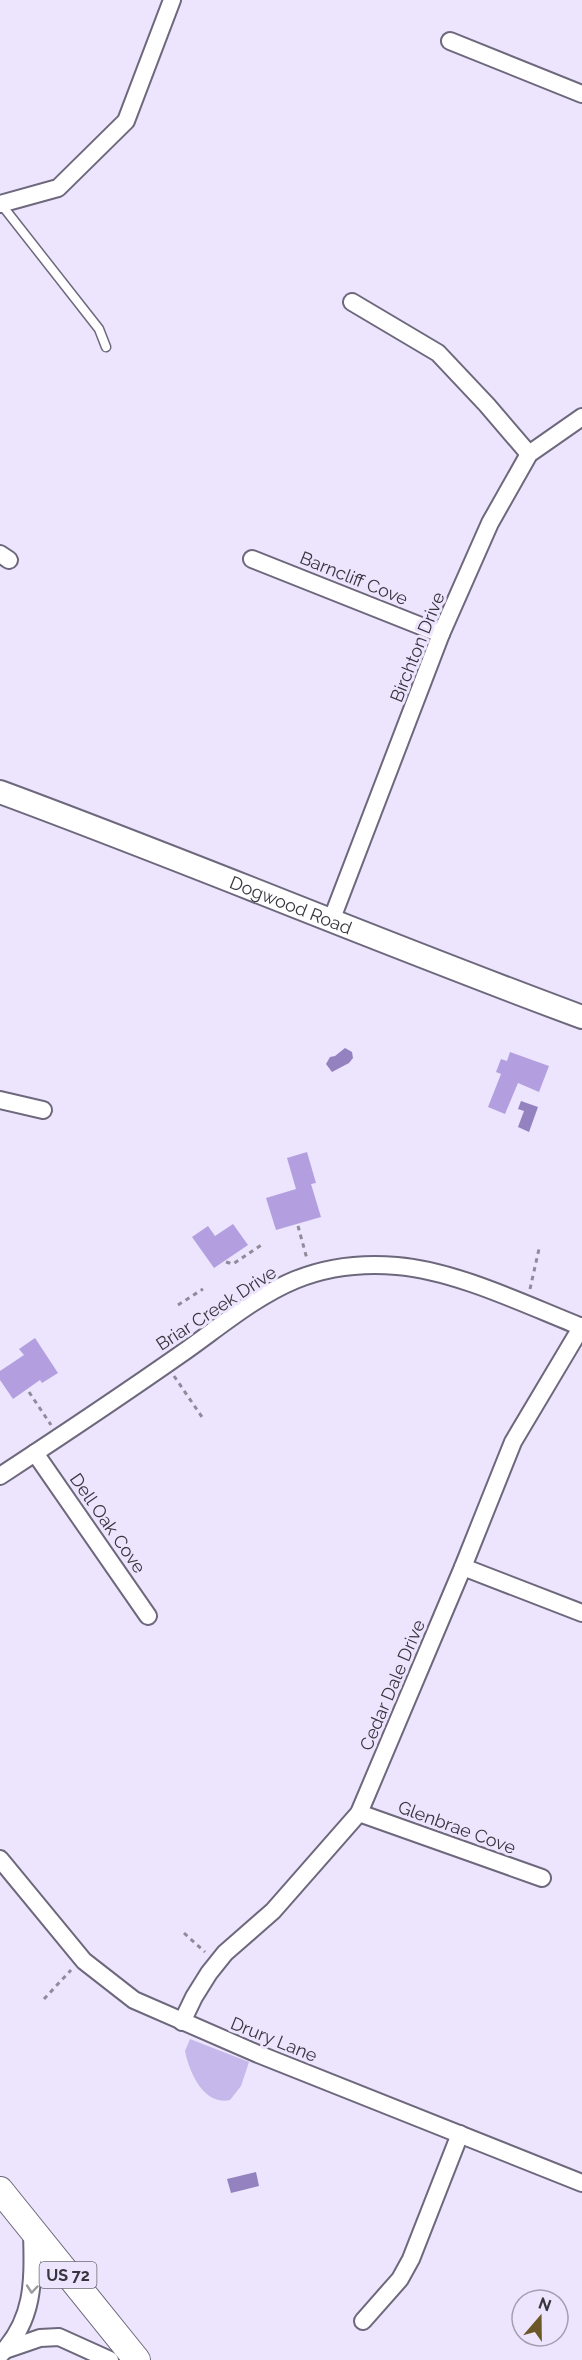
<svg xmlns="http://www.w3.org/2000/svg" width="582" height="2360" viewBox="0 0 582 2360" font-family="Raleway,sans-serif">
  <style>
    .green { fill: #c7b8eb }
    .water { fill: #9481bf }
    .building { fill: #b39fe0 }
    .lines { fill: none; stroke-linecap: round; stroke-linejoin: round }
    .lane-casing { stroke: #6e687d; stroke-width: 11 }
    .street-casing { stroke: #6e687d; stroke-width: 20 }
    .secondary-casing { stroke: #6e687d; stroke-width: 26 }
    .primary-casing { stroke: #6e687d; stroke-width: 28 }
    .path { stroke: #908b9b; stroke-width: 3; stroke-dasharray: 4.5 4.5; stroke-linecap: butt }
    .lane { stroke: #fff; stroke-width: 8 }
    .street { stroke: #fff; stroke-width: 16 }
    .secondary { stroke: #fff; stroke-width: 22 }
    .primary { stroke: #fff; stroke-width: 26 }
    .oneway { stroke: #9b9a9e }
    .labels { text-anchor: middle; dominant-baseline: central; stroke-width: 6; stroke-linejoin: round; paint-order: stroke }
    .shield { fill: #ece5fd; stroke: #6d6a77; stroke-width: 1.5 }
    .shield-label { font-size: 16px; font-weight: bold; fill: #37353e }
    .street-label { font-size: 18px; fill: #37353e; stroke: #ece5fd }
  </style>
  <rect width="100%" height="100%" fill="#ece5fd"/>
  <path class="green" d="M190,2039L249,2062L241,2086L230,2100C203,2106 189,2071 185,2051Z"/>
  <g class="water">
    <polygon points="345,1048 352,1052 353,1058 349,1063 332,1072 326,1064 330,1057 335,1056"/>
    <polygon points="521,1101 538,1107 529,1132 518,1127 524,1111 518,1109"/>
    <polygon points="256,2172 259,2186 231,2193 227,2179"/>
  </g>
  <g class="building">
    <polygon points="510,1052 549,1066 539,1092 518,1083 505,1114 488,1107 501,1074 496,1072 501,1059 507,1061"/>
    <polygon points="307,1152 316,1183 311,1184 321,1217 276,1230 266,1198 296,1189 287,1158"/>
    <polygon points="233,1224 248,1245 214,1268 192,1237 208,1226 215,1236"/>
    <polygon points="35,1338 58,1373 42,1383 40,1380 13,1399 0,1380 0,1371 24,1355 19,1349"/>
  </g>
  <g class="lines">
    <g class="lane-casing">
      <polyline id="lane" points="1,204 99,329 106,347"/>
    </g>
    <g class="street-casing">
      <g id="street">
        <polyline points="450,41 582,94"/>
        <polyline points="0,204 58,188 126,121 172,0"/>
        <polyline points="352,302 438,353 487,405 529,454"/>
        <polyline points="0,554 9,560"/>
        <polyline points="252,559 441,634"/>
        <polyline points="331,921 441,634 490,523 529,454 582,417"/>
        <polyline points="0,1100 43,1110"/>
        <polyline points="35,1453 148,1616"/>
        <path d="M0,1476C61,1436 121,1396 181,1354C217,1329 254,1297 295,1280C327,1267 363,1263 397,1266C457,1271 526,1305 582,1327"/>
        <polyline points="463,1567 582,1613"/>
        <polyline points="359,1813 542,1878"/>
        <polyline points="0,1859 84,1961 134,2000 258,2054 582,2183"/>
        <polyline points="182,2022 194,1997 209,1973 225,1953 273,1911 359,1813 463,1567 513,1442 582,1326"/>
        <polyline points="363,2321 400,2279 411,2259 460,2134"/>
        <polyline points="5,2350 40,2338 59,2337 110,2360"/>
        <path d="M0,2355C36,2318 33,2278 32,2230"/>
      </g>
    </g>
    <g class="secondary-casing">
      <g id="secondary">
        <path id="s1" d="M0,792C195,864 387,945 582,1017"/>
      </g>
    </g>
    <g class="primary-casing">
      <polyline id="primary" points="0,2190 137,2360"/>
    </g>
    <g class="path">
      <polyline points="298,1226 307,1259"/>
      <polyline points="226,1262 233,1264 263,1244"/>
      <polyline points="530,1289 539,1249"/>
      <polyline points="178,1305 203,1289"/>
      <polyline points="174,1376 202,1417"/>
      <polyline points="29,1392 51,1425"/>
      <polyline points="184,1933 205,1952"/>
      <polyline points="44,1999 71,1970"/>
    </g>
    <use href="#lane" class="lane"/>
    <use href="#street" class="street"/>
    <use href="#secondary" class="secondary"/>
    <use href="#primary" class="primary"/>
  </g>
  <defs><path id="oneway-chevron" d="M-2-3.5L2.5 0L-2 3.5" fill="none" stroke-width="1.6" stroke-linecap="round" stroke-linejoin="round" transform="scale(1.5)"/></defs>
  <use class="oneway" href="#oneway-chevron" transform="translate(32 2289) rotate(95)"/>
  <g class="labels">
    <rect class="shield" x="39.5" y="2262" width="57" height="26" rx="4.5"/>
    <g class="shield-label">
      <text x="68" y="2275">US 72</text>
    </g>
    <g class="street-label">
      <text transform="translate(354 578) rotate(22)">Barncliff Cove</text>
      <text transform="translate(417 647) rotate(-68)">Birchton Drive</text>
      <text stroke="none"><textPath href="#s1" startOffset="312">Dogwood Road</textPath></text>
      <text transform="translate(216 1308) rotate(-33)">Briar Creek Drive</text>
      <text transform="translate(108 1523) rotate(55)">Dell Oak Cove</text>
      <text transform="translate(392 1685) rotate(-67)">Cedar Dale Drive</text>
      <text transform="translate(457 1827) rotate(20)">Glenbrae Cove</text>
      <text transform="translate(274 2039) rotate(22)">Drury Lane</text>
    </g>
  </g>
  <g transform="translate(540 2318) rotate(20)"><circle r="28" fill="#ece5fd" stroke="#a49fb1" stroke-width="1.5"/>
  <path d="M0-4.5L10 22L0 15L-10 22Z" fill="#6b5826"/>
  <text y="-9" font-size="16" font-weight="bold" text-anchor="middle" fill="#37353e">N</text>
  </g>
</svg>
